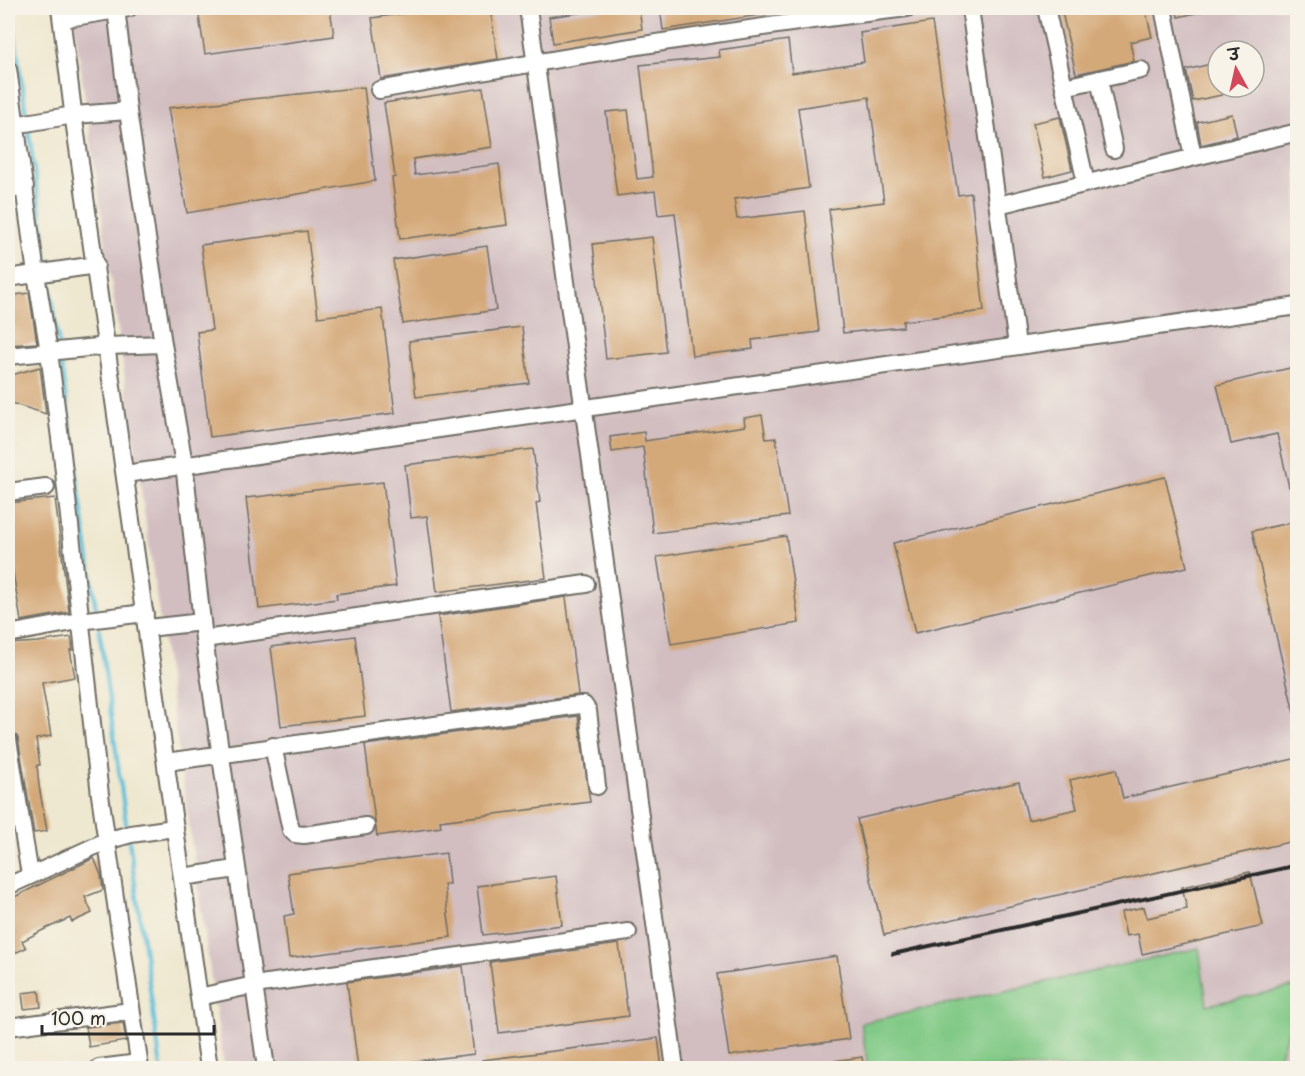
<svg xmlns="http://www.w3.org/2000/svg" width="1305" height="1076" viewBox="0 0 1305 1076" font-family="'Playpen Sans','Playpen Sans Deva',sans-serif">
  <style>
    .industrial { fill: #d2bec1; fill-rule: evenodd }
    .green { fill: #81c986; stroke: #567a58; stroke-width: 1.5 }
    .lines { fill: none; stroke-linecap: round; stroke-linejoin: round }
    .stream { stroke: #5abed8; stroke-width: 4 }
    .building { fill: #d4a979 }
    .minor-casing { stroke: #706d65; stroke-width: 20 }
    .minor { stroke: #fff; stroke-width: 16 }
    .rail { stroke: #2b2b2b; stroke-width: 4 }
  </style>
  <rect width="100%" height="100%" fill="#f7f3e8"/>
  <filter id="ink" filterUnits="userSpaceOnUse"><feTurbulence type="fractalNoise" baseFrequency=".0167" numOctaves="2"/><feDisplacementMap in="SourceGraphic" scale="12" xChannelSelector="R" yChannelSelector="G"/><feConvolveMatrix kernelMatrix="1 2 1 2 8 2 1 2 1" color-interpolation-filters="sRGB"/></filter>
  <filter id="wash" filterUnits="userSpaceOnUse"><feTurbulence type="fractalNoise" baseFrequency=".008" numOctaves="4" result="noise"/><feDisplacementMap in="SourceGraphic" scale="24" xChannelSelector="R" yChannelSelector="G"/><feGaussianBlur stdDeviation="1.35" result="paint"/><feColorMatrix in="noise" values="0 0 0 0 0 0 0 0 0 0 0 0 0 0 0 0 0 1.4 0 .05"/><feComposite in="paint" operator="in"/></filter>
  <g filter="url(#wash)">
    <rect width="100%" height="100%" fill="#efe8d0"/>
    <path class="industrial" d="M72,8H1297V1068H224ZM1218,51H1254V87H1218Z"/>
    <polygon class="green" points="1199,948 1207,1005 1297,986 1297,1007 1275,1068 868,1068 861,1023"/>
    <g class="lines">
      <g class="stream">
        <polyline points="11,8 27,120"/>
        <polyline points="28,127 48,268"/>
        <polyline points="49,276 59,345"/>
        <polyline points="60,356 97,616"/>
        <polyline points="99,628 127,830"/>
        <polyline points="129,840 161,1068"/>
      </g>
    </g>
    <g id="blocks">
      <g class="building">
        <polygon points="218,8 330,8 334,36 205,54 198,10"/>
        <polygon points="442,8 490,8 498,59 381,79 372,18"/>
        <polygon points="614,8 639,8 642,29 553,43 549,17"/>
        <polygon points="660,8 773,8 773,13 663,30"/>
        <polygon points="1061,8 1145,8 1152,37 1130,42 1134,61 1076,74"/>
        <polygon points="1176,8 1205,8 1205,11 1178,17"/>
        <polygon points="932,22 958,195 971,193 984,311 903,321 903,327 843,333 829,209 884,202 869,97 798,108 809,188 734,199 737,219 805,211 819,332 752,340 753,349 692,356 675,213 658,215 655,191 617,196 606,112 628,110 637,179 653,177 640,65 720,57 719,50 788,40 792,73 864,62 860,33"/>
        <polygon points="1215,63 1218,87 1220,87 1222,95 1193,101 1186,70"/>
        <polygon points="364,87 375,181 187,213 168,108"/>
        <polygon points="483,88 492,147 413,159 415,175 499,164 507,225 400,239 392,178 395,177 384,103"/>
        <polygon points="1232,114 1237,136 1201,145 1197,122"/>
        <polygon points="1060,117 1072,170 1045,177 1033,123"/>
        <polygon points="307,231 318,317 382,309 395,413 210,437 197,332 212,330 201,245"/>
        <polygon points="652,237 666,352 606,359 593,244"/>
        <polygon points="487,246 496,310 403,324 393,260"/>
        <polygon points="29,293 37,343 8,345 8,296"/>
        <polygon points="522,327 529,383 416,397 409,341"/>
        <polygon points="40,367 46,414 8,402 8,376"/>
        <polygon points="1290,368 1296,395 1292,396 1298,419 1298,485 1289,487 1277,434 1231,444 1217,385"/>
        <polygon points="762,415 766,439 776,438 788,516 653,533 643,447 612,452 610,437 644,432 645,441 745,426 744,418"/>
        <polygon points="533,449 540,502 536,503 546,578 437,592 427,516 411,518 405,465"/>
        <polygon points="1165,477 1187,567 915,633 893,543"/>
        <polygon points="383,482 396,586 336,594 337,599 259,609 246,498"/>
        <polygon points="55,498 69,612 21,621 10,554 8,503"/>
        <polygon points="1298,521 1298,713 1294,713 1252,531"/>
        <polygon points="786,536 799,623 671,644 657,557"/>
        <polygon points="566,597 578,695 451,712 438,616"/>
        <polygon points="355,636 365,716 281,726 271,647"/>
        <polygon points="71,637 73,650 70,650 75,677 42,683 51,736 36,739 40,765 37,765 39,786 47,831 34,833 18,738 12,730 8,704 8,644 38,642"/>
        <polygon points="578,716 590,802 440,821 441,827 377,836 365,745"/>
        <polygon points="1298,758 1298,840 884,935 857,819 1019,782 1028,820 1077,809 1070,780 1116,769 1123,798"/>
        <polygon points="446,853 449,884 444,884 451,937 289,958 284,916 294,914 288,873"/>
        <polygon points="94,858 101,875 103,890 85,897 92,913 72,922 70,918 43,930 22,941 26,948 8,956 8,900"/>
        <polygon points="1250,872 1263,926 1142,954 1138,934 1126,936 1121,912 1144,907 1147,918 1187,909 1182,887"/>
        <polygon points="556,876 562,925 483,935 477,886"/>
        <polygon points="619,944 628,1016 499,1033 490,962"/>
        <polygon points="837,956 849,1039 729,1056 717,974"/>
        <polygon points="463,966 474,1054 358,1068 347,982"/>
        <polygon points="39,991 41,1007 24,1009 22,993"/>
        <polygon points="123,1023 126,1041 89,1047 86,1027"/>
        <polygon points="658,1038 662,1068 483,1068 482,1060"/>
        <polygon points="862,1057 864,1068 820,1068 819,1063"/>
      </g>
    </g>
  </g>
  <g filter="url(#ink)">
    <use href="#blocks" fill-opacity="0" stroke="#706d65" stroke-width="1.5"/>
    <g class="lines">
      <g class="minor-casing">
        <g id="minor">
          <polyline points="60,8 75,127 209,1068"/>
          <polyline points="116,8 128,111 163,344 184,464 204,639 266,1068"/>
          <polyline points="528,8 675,1068"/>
          <polyline points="970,8 1017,345"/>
          <polyline points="1046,8 1086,183"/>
          <polyline points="1163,8 1193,157"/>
          <polyline points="62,19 129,8"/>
          <polyline points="8,69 36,274 49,352 62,454 100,795 140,1068"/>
          <polyline points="1099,79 1114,149"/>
          <polyline points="1064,87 1141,70"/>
          <path d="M379,90C554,59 730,29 907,8"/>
          <polyline points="8,126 74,115 128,111"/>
          <polyline points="8,190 25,187"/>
          <polyline points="998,205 1298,132"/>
          <polyline points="8,278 96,265"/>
          <polyline points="8,356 107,346 163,344"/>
          <polyline points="125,474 1298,306"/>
          <polyline points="8,492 46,487"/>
          <polyline points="148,628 202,622"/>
          <polyline points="8,634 79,621 145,613"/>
          <polyline points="204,639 586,584"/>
          <polyline points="8,740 30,875"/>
          <polyline points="273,746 291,830 295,834 304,835 366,826"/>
          <polyline points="166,762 580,705 584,705 588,711 597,786"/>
          <polyline points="182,877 236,869"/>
          <polyline points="8,886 106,841 131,834 174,828"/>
          <polyline points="199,997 254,985 628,932"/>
          <polyline points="8,1027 131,1011"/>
          <polyline points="99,1068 139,1063"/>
        </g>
      </g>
      <use href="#minor" class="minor"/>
      <polyline class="rail" points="893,954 1298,865"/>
    </g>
  </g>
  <rect width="1305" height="1076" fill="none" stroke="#f7f3e8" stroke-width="30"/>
  <g transform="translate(1236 69) rotate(352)"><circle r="28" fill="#f7f3e8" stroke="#a5a39c" stroke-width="1.5"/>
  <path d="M0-4.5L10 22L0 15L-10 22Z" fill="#d1495b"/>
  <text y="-9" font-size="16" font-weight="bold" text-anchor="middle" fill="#2b2b2b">उ</text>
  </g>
  <path d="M42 1025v9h172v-9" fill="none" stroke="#2b2b2b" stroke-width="3"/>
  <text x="51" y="1025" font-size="18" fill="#2b2b2b" stroke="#f7f3e8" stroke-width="4.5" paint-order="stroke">100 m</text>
</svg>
